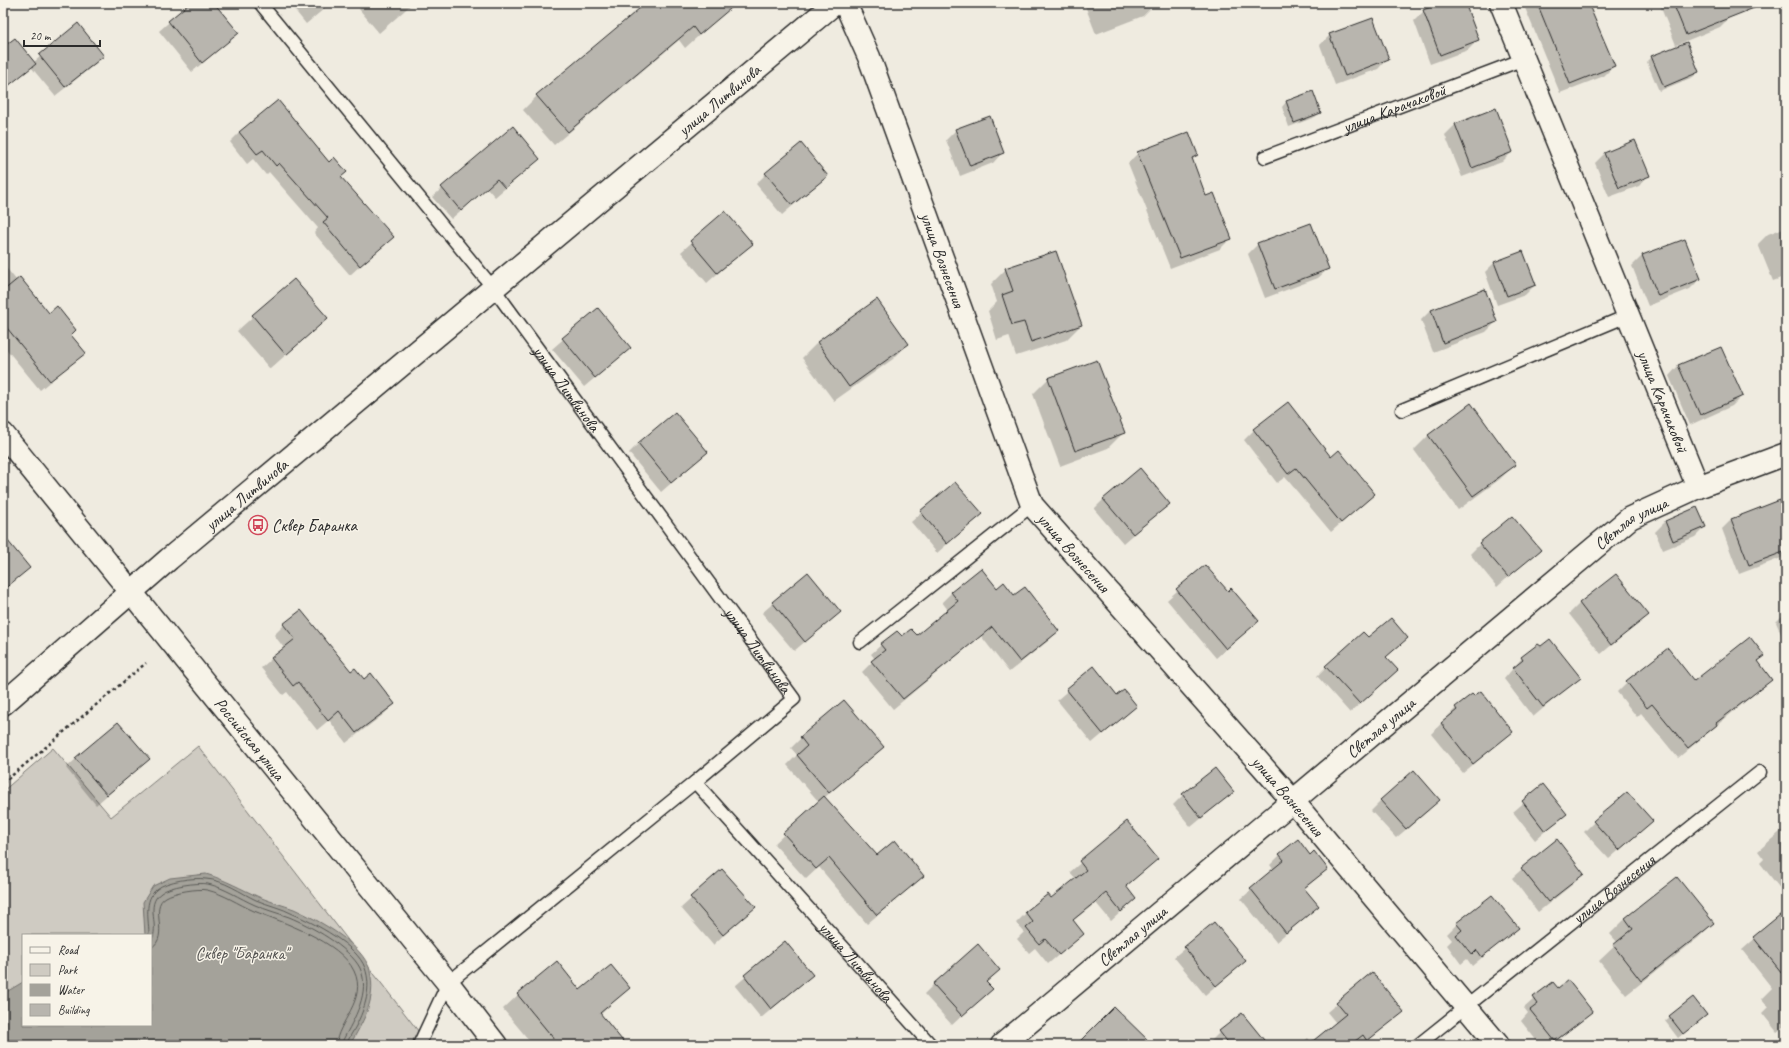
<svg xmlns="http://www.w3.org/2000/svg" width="1789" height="1048" viewBox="0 0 1789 1048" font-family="Caveat,sans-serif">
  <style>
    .green { fill: #cfcbc2; stroke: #7d7b76; fill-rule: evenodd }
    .water { fill: #a4a29a; stroke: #74726e }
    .shadow { fill: #0003 }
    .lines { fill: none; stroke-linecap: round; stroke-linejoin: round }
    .shore { stroke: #5b5b57; stroke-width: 1 }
    .building { fill: #b8b5ae; stroke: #2b2b2b }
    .service-casing { stroke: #2b2b2b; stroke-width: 15 }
    .minor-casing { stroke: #2b2b2b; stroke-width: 25 }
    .tertiary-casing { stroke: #2b2b2b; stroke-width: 25 }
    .path { stroke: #2b2b2b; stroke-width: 2.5; stroke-dasharray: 3 3; stroke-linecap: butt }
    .service { stroke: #f7f3e8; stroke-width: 12 }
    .minor { stroke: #f7f3e8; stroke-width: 22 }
    .tertiary { stroke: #f7f3e8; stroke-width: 22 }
    .labels { text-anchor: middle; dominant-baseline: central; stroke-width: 3; stroke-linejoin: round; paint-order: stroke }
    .street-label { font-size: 17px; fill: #2b2b2b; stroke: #f7f3e8 }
    .poi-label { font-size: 17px; fill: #2b2b2b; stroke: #f7f3e8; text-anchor: start }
    .park-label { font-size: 17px; fill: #545351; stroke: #f7f3e8 }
  </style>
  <rect width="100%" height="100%" fill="#efebe0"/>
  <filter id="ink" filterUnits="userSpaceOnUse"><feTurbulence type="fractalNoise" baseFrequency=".025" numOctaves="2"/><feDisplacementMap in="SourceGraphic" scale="8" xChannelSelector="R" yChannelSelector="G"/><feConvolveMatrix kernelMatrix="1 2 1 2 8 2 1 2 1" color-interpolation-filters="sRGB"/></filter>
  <g filter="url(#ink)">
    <path class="green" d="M198,746L429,1045H3V791L53,748L111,817ZM23,935H151V1025H23Z"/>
    <path class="water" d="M206,874C226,880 241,889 259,897C271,902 283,905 294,909C318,920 357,941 368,965C370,968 370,973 371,977C375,1003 362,1023 350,1045H3V994L23,982V1025H151V935H145L143,902L153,886L170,878Z"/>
    <g class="shadow">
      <polygon points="191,3 213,3 237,33 192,72 159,31"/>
      <polygon points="289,3 331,3 306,24"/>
      <polygon points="365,3 413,3 379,33 359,9"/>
      <polygon points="673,3 732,3 734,4 685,48 679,40 554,145 523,110 537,96"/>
      <polygon points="1084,3 1152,3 1153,6 1143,16 1096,34"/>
      <polygon points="1444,3 1464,3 1478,40 1468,50 1430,64 1414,21 1424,11"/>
      <polygon points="1523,3 1587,3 1614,66 1604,76 1560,93"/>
      <polygon points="1659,3 1725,3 1730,17 1720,27 1676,45"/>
      <polygon points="77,25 103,56 93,66 55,96 31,67 3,91 3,49 34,62"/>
      <polygon points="1330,35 1387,59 1378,69 1335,85 1320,45"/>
      <polygon points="1652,57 1698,72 1693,77 1659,91 1647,62"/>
      <polygon points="1286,102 1320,113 1315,117 1289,127 1282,107"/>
      <polygon points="1455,125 1512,152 1502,162 1462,177 1445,135"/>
      <polygon points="513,128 539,159 495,197 487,188 451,219 432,197"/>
      <polygon points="956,130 1002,153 993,163 960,176 946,140"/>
      <polygon points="240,132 340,177 392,237 350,275 314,233 318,228 269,172 266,175 253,159 247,164 230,142"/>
      <polygon points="1138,153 1197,155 1192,160 1206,197 1230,239 1220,249 1170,268 1128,163"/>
      <polygon points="1605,153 1648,176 1639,186 1609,197 1595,163"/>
      <polygon points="766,174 827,176 782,215 756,184"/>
      <polygon points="725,213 751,244 707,283 681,252"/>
      <polygon points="1786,227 1786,276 1773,281 1758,244 1768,234"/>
      <polygon points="1684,240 1700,279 1690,289 1648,306 1632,266 1642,256"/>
      <polygon points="1258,244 1328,269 1318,278 1265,298 1248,254"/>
      <polygon points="1495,262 1535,285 1525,295 1497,305 1485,272"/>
      <polygon points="3,264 17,281 70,335 84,353 40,390 3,345"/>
      <polygon points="1006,269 1081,325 1066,340 1016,356 1009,336 997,340 988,311 997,302 991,284"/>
      <polygon points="294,280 327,318 270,369 237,331"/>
      <polygon points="876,301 908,344 893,359 834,401 802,358 817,343"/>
      <polygon points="598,309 630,348 584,387 552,349"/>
      <polygon points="1431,310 1496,322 1486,332 1433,352 1421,320"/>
      <polygon points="1721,348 1742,396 1732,406 1690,425 1669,376 1678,366"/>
      <polygon points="1097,361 1123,433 1108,448 1060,466 1033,394 1048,379"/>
      <polygon points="1288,403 1331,458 1374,494 1331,532 1285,477 1277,483 1244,440 1254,430"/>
      <polygon points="1429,435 1515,464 1500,479 1458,510 1414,450"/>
      <polygon points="639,443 707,452 661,492 629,453"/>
      <polygon points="955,483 982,514 937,553 911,522"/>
      <polygon points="1104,499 1169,503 1123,543 1094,509"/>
      <polygon points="1786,500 1786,556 1739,574 1722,529 1732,519"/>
      <polygon points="1697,508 1705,527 1695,537 1663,550 1655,532 1665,522"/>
      <polygon points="1480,544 1539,550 1497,587 1470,554"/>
      <polygon points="1205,566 1227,592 1258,621 1216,658 1167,600"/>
      <polygon points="808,573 840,612 794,651 762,613"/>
      <polygon points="1616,575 1647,615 1601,654 1569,614 1579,604"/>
      <polygon points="997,589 1014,597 1058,631 1048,641 1009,672 981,636 893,709 862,672 875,659 871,654 881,645 902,638 916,637 948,610 942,602 952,592"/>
      <polygon points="1786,612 1786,640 1784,641 1776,622"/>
      <polygon points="284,625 363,680 394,704 384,714 346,743 329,720 317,730 287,692 283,695 261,668 284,648 274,635"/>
      <polygon points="1368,639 1398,647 1385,658 1387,679 1350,713 1317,676 1326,667"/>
      <polygon points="1538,645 1580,677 1533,717 1504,679 1522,658"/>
      <polygon points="1764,656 1757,662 1771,680 1678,758 1641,713 1637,717 1617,692 1627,682 1694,682"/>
      <polygon points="1094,668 1117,697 1136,706 1092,743 1057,700"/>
      <polygon points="1456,708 1512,732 1463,773 1431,734"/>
      <polygon points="801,738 872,756 824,798 877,856 923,876 867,924 819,867 806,879 774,844 819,802 787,765 797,755 791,748"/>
      <polygon points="76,759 148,759 96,805 66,768"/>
      <polygon points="1543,786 1565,814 1535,840 1513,812"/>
      <polygon points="1233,792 1191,827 1173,805 1183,795"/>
      <polygon points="1381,801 1429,810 1396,838 1371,811"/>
      <polygon points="1594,822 1641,831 1609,859 1584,832"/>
      <polygon points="1127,823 1157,859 1125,887 1135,899 1111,921 1096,903 1072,921 1083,934 1048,964 1035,948 1029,953 1017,939 1024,932 1016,923 1026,913 1051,900 1076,879 1070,872"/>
      <polygon points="1786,827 1786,888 1782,891 1760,863 1764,859 1758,851"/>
      <polygon points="1280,855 1310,856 1327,869 1304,889 1318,906 1276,942 1241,899 1274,870 1270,865"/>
      <polygon points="1522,869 1583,874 1573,884 1538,912 1512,878"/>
      <polygon points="722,871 754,907 713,945 681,908"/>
      <polygon points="1677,878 1713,923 1698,938 1626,995 1599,961 1618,943 1610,934 1625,919"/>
      <polygon points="1786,911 1786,1030 1784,1027 1777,1032 1762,1013 1768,1007 1761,999 1772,988 1742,950"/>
      <polygon points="1214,924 1245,961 1205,995 1174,957"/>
      <polygon points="1457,924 1517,928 1472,966 1467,959 1461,964 1447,945 1452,940 1447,934"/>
      <polygon points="785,943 812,975 761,1018 735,986"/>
      <polygon points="999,970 986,983 991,989 952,1025 924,994 934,984"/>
      <polygon points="1372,974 1402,1012 1392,1021 1363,1045 1300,1045 1308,1038 1312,1043 1336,1023 1327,1012"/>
      <polygon points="1552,983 1557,990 1591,1012 1552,1045 1540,1045 1521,1021 1528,1013 1524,1008"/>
      <polygon points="628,988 600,1015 615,1045 533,1045 503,1009 518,995"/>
      <polygon points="1693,998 1701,1019 1678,1038 1665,1021"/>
      <polygon points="1220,1032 1267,1045 1213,1045 1210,1042"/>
    </g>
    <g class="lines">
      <g class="shore">
        <path d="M149,935C149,920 143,900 157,889C166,881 194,877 206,879C224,880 241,893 256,900C268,905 282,908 293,914C314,923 357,945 365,968C372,987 365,1008 356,1026C353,1032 348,1038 347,1045"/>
        <path d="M151,941C161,927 144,905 161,893C169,886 197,882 208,884C225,888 239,898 255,905C266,910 278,913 289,917C311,926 349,947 360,968C371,992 354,1019 343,1040L342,1045"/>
        <path d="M151,948C171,936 148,907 166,897C174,892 198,888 207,890C224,894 238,904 254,911C282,922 340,941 354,971C368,1000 337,1022 336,1045"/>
      </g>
    </g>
    <g class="building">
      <polygon points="190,3 214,3 239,33 202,63 168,21"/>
      <polygon points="646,3 737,3 699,35 693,27 568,132 536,95"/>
      <polygon points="1441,3 1465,3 1479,40 1440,55 1423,10"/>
      <polygon points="1537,3 1588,3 1615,66 1570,84"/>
      <polygon points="1673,3 1764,3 1764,4 1686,35"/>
      <polygon points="1373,18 1389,59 1345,76 1329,34"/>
      <polygon points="78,23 104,56 65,87 39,55"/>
      <polygon points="15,38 36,64 3,90 3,47"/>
      <polygon points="1687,42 1699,72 1664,87 1651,56"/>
      <polygon points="1313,91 1321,113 1294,123 1286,101"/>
      <polygon points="278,100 329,162 334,157 347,172 341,177 394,237 360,266 323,222 328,218 279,163 276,166 263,150 257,154 239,132"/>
      <polygon points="1496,108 1513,152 1472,168 1455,124"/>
      <polygon points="990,116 1004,153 970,166 955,129"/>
      <polygon points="513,126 540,159 505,188 497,179 461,211 441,187"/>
      <polygon points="1189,132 1198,155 1192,158 1206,196 1214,193 1232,239 1180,258 1137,152"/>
      <polygon points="1635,140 1650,176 1619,188 1604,153"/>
      <polygon points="801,143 828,176 792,205 765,173"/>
      <polygon points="725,211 753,244 717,273 690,241"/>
      <polygon points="1311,223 1329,269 1275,289 1257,243"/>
      <polygon points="1685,239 1701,279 1658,296 1642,255"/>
      <polygon points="1056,251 1082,325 1031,342 1024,322 1012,325 1002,295 1013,291 1005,268"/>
      <polygon points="1523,251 1536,285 1507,296 1494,262"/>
      <polygon points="20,277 49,313 57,306 76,330 71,335 86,353 50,381 3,323 3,291"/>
      <polygon points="294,279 328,318 286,355 252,315"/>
      <polygon points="1485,289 1497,322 1443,343 1431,310"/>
      <polygon points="877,299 909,344 849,387 817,342"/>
      <polygon points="598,308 631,348 595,378 562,338"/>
      <polygon points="1721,347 1743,396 1700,415 1678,365"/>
      <polygon points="1097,360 1125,433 1075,451 1048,378"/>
      <polygon points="1288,402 1331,457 1339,450 1375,494 1341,523 1296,468 1288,474 1253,429"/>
      <polygon points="1471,403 1516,465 1473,496 1428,435"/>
      <polygon points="675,412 708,452 671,483 638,443"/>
      <polygon points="1140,468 1170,504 1133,534 1103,499"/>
      <polygon points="955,482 983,514 947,544 920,511"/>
      <polygon points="1780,500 1786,515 1786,551 1749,565 1731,519"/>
      <polygon points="1697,507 1706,527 1673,541 1665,521"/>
      <polygon points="1512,516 1541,550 1508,577 1479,543"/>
      <polygon points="3,535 30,568 3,590"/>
      <polygon points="1205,565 1228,591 1231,588 1259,621 1226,649 1176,589"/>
      <polygon points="981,568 997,588 1004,582 1014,595 1025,587 1059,631 1020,662 992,627 903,699 871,661 885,650 880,644 897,631 902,636 911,629 917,635 958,601 951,592"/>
      <polygon points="808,572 841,612 805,642 772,602"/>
      <polygon points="1616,574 1649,615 1611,645 1579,603"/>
      <polygon points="301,610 351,671 355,668 364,679 371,673 395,704 356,733 339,711 328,721 298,682 293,686 271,658 295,639 283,624"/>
      <polygon points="1391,618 1408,638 1386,657 1398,670 1360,704 1325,666 1363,632 1368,637"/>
      <polygon points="1750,637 1765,656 1758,661 1772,680 1716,723 1717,725 1688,748 1652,704 1647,708 1626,681 1668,648 1694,681"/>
      <polygon points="1550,639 1581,678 1543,707 1513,668 1523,660 1521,657 1538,644 1541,646"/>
      <polygon points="1094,666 1117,695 1124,690 1137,706 1103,734 1066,689"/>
      <polygon points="1481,691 1513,732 1473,764 1441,723 1457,710 1455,707 1472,694 1474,696"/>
      <polygon points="844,700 884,747 829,793 797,755 807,746 800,737"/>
      <polygon points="118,722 150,759 107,795 75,758"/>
      <polygon points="1215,768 1234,792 1201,818 1182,794"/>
      <polygon points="1414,770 1440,800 1406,829 1380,800"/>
      <polygon points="1543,784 1567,814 1545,831 1522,801"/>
      <polygon points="1627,792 1653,821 1619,850 1593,821"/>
      <polygon points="824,796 877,855 895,840 924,876 877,915 829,858 816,869 783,833"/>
      <polygon points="1127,821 1158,859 1126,886 1136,899 1121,912 1106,893 1073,920 1084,934 1059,955 1045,939 1039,944 1026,928 1033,922 1025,912 1048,894 1051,898 1086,870 1079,861"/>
      <polygon points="1298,839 1310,855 1314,851 1328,869 1304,888 1319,906 1286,933 1250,888 1284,860 1279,854"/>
      <polygon points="1557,839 1584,874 1548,902 1521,868"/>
      <polygon points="722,869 756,907 723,935 690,897"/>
      <polygon points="1677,877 1714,923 1641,981 1613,945 1633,929 1625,918"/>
      <polygon points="1492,895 1519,928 1482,957 1477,950 1472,955 1456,935 1462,930 1456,923"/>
      <polygon points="1786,910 1786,978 1753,937"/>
      <polygon points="1214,922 1246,961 1216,986 1184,947"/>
      <polygon points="785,941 813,975 771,1009 744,975"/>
      <polygon points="978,944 1000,970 986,982 993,989 962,1016 933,984"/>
      <polygon points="557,961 580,990 611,965 630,988 600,1013 626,1045 559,1045 517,994"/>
      <polygon points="1372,972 1404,1012 1367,1041 1363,1035 1350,1045 1308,1045 1346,1014 1336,1002"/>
      <polygon points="1568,980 1593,1012 1555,1041 1530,1010 1538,1004 1533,997 1553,982 1558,988"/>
      <polygon points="1693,997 1707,1015 1683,1034 1669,1016"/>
      <polygon points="1114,1007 1153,1045 1076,1045"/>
      <polygon points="1242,1013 1268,1045 1230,1045 1219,1031"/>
    </g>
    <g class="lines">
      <g class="service-casing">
        <g id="service">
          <path id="s1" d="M260,3L494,289L794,699L695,782L931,1045"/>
          <path id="s2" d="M1265,157L1524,59"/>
          <polyline points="1402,410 1627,316"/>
          <polyline points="860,642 1032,505"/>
          <polyline points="419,1045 448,983 695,782"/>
          <path id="s3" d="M1418,1045L1760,772"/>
        </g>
      </g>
      <g class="minor-casing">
        <g id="minor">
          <path id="s4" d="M1501,3L1698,487"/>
          <path id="s5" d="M3,434L448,983L496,1045"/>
          <path id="s6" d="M3,704L169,559L835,3"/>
          <path id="s7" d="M1002,1045L1630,518L1698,487L1786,454"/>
        </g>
      </g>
      <g class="tertiary-casing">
        <g id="tertiary">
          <path id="s8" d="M845,3L869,57L1032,505L1292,800L1498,1045"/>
        </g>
      </g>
      <g class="path">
        <polyline points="3,783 146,663"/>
        <polyline points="3,799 4,782"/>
      </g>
      <use href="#service" class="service"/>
      <use href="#minor" class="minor"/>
      <use href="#tertiary" class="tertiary"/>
    </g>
  </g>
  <defs>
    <g id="bus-ring" transform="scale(1)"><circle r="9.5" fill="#f7f3e8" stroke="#d1495b" stroke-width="1.5"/><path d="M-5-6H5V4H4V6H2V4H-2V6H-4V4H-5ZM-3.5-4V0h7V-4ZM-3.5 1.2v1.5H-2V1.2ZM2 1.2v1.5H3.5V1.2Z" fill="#d1495b"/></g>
  </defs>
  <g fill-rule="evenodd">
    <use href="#bus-ring" x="258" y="525"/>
  </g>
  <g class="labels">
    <g class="street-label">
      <text stroke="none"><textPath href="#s6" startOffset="937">улица Литвинова</textPath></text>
      <text stroke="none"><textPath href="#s2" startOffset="138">улица Карачаковой</textPath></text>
      <text stroke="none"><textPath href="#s8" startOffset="275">улица Вознесения</textPath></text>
      <text stroke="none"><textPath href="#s1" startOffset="493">улица Литвинова</textPath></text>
      <text stroke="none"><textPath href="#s4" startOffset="430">улица Карачаковой</textPath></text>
      <text stroke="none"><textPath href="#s6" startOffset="321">улица Литвинова</textPath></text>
      <text stroke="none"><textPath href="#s7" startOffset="818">Светлая улица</textPath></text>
      <text stroke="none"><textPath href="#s8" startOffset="599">улица Вознесения</textPath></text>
      <text stroke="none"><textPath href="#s1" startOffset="817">улица Литвинова</textPath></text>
      <text stroke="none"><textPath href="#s7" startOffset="494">Светлая улица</textPath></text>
      <text stroke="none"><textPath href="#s5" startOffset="392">Российская улица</textPath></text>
      <text stroke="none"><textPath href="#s8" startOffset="923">улица Вознесения</textPath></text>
      <text stroke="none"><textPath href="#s3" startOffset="250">улица Вознесения</textPath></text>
      <text stroke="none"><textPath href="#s7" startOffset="170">Светлая улица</textPath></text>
      <text stroke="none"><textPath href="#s1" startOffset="1248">улица Литвинова</textPath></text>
    </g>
    <g class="poi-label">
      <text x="272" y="525">Сквер Баранка</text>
    </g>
    <g class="park-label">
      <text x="242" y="953">Сквер "Баранка"</text>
    </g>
  </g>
  <rect width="1789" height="1048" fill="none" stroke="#f7f3e8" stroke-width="16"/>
  <rect x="8" y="8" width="1773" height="1032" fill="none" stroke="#2b2b2b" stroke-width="1.5" filter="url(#ink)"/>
  <rect x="22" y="934" width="130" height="92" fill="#f7f3e8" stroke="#a5a39c"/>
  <rect x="30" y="947" width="20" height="6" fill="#f7f3e8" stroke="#a5a39c"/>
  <text x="58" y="954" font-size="12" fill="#2b2b2b">Road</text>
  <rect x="30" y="964" width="20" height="12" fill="#cfcbc2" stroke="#a5a39c"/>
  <text x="58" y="974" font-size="12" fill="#2b2b2b">Park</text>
  <rect x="30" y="984" width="20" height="12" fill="#a4a29a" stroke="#a5a39c"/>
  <text x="58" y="994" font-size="12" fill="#2b2b2b">Water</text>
  <rect x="30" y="1004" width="20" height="12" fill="#b8b5ae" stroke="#a5a39c"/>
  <text x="58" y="1014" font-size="12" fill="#2b2b2b">Building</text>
  <path d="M24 40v6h76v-6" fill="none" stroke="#2b2b2b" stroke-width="2"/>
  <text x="30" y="40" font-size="12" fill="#2b2b2b" stroke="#f7f3e8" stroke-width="3" paint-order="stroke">20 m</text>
</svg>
